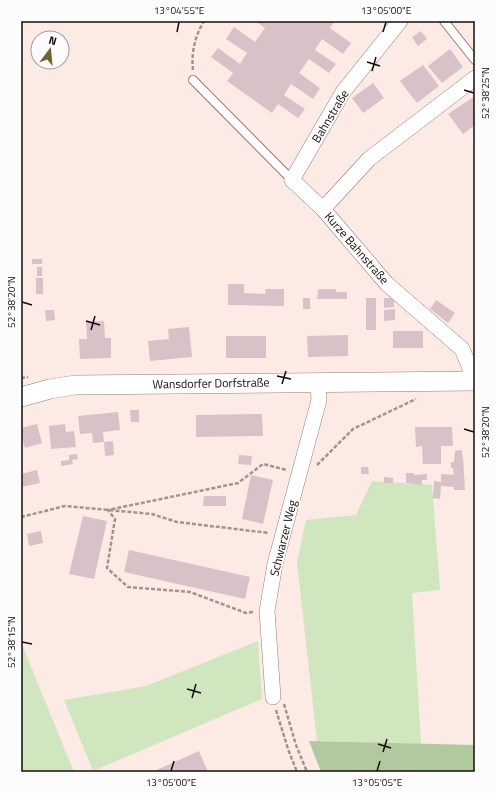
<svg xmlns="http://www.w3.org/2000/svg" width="496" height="793" viewBox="0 0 496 793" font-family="'Titillium Web',sans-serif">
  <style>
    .green { fill: #cfe6be }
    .forest { fill: #b0c99f }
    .building { fill: #d8c2c8 }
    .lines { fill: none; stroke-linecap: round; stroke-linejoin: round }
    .service-casing { stroke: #927e77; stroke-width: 10 }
    .minor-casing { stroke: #927e77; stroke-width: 16 }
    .tertiary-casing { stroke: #927e77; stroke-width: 20 }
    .path { stroke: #a1948e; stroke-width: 2.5; stroke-dasharray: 4 2; stroke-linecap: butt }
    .service { stroke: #fff; stroke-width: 8 }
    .minor { stroke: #fff; stroke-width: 15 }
    .tertiary { stroke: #fff; stroke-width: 19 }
    .ticks { fill: none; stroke: #140d0a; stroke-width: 1.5 }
    .labels { text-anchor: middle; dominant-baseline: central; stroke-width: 3.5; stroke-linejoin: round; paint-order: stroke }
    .street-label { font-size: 12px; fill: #140d0a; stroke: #fcfcfc }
    .neatline { fill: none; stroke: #140d0a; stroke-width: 1.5 }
    .ticks-label { font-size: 10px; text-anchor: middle; fill: #140d0a }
  </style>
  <rect width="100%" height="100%" fill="#fcebe4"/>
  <g class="green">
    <polygon points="372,481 432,485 440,590 412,593 421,744 317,741 297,562 306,520 356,515"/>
    <polygon points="258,641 262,699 93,771 64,700 146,686"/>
    <polygon points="21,642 74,772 21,772"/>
  </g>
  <polygon class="forest" points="309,741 475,745 475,772 321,772"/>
  <g class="building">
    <polygon points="255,21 332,21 334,22 330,28 351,43 343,54 322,39 315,50 336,64 329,73 309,59 299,73 320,88 313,99 291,84 284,95 305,109 298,118 278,104 272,113 227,81 233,73 211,57 218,48 240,64 247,53 226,39 234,27 255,42 265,28"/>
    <polygon points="421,31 427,39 418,46 412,37"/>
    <polygon points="450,49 463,67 442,83 428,66"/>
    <polygon points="423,65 439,86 417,103 400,81"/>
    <polygon points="373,83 384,98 363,113 352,98"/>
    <polygon points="475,96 475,125 463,134 448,114"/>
    <rect x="32" y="259" width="10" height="5"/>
    <rect x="37" y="267" width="5" height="9"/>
    <rect x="36" y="278" width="7" height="16"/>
    <polygon points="228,284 244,284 244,293 265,294 266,289 284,289 284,306 228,305"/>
    <polygon points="318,289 336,289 336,292 347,292 347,299 317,299"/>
    <rect x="303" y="298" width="7" height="11"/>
    <rect x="366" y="298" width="10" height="32"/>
    <polygon points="384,298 394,298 394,307 384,308"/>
    <polygon points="436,300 455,313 448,323 430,309"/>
    <polygon points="395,309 395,320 384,321 384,310"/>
    <polygon points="45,310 54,310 55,320 46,321"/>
    <polygon points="104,321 105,338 111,338 111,358 80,359 79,339 87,339 86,322"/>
    <polygon points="189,327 192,357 150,361 148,341 169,339 168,329"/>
    <rect x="393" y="331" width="30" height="17"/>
    <polygon points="348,335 348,356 308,357 307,336"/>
    <rect x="226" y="336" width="40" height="22"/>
    <polygon points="130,410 139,410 139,422 131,422"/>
    <polygon points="118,412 120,430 103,432 104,442 113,441 114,455 105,456 104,442 93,443 92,433 80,434 78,416"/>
    <polygon points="262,414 263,436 196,437 196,415"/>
    <polygon points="37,424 42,443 25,448 21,434 21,428"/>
    <polygon points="65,424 66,432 74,431 76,447 51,449 49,426"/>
    <polygon points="415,427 452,427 453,446 441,446 441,464 423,464 422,446 416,447"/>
    <polygon points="462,450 462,457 463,457 465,490 454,490 454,487 441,486 440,499 433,498 434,481 441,482 441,474 454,475 453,468 451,468 451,462 454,462 455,451"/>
    <polygon points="77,454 78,459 72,460 73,464 61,466 61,461 69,460 69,455"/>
    <polygon points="239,455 252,456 251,465 238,464"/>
    <polygon points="361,467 368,467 369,474 361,474"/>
    <polygon points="37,470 40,483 21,487 21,474"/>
    <polygon points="406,473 414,473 414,475 427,474 427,480 422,480 422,485 406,483"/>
    <polygon points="251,475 273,480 263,524 242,519"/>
    <polygon points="384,477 393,478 393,483 384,483"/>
    <polygon points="204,496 226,496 226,506 203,506"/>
    <polygon points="83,516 107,521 94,579 69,574"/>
    <polygon points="41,531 43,543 29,546 27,534"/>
    <polygon points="129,550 250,577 245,599 124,572"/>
    <polygon points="199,751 208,772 152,772"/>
  </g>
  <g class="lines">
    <g class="service-casing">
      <g id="service">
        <polyline points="444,21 475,60"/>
        <polyline points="193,80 292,180"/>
      </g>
    </g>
    <g class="minor-casing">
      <g id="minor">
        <polyline points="400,21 343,92 292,180 323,209 387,284 462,349 470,368 470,381"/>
        <polyline points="323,209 369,159 475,78"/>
        <polyline points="273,697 267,611 275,564 319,400 318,382"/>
      </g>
    </g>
    <g class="tertiary-casing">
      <polyline id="tertiary" points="21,397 50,389 75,385 475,381"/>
    </g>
    <g class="path">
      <path d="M193,70C191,53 195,36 204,21"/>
      <polyline points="21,378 28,377"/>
      <polyline points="317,465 353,429 416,399"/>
      <polyline points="21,517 65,506 152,514 177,522 269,533"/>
      <polyline points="253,612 246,613 190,592 128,587 107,568 115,519 108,510 238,483 263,464 287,470"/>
      <polyline points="284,704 296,745 307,772"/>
      <polyline points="276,710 288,749 297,772"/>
    </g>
    <use href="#service" class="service"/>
    <use href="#minor" class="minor"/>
    <use href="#tertiary" class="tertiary"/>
  </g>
  <path class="ticks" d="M177,32L179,22M383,32L386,22M367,62L380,66M372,71L376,57M464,90L474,93M22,302L32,305M86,321L100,325M91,330L95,316M277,376L291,379M282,384L286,371M464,429L474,432M22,642L32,644M187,689L201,693M192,698L196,684M378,744L391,748M383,752L387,739M171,771L174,761M377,771L380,761"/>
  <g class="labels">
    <g class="street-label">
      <text transform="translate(330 116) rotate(-59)">Bahnstraße</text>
      <text transform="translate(357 248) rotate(49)">Kurze Bahnstraße</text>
      <text transform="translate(211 383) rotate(-1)">Wansdorfer Dorfstraße</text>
      <text transform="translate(283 538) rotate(-76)">Schwarzer Weg</text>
    </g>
  </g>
  <rect width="496" height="793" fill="none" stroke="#fcfcfc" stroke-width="44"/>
  <g transform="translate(50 50) rotate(16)"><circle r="19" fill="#fcfcfc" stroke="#9f9c9b"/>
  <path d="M0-3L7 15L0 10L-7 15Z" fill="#716230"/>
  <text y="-6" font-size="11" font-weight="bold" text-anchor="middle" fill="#140d0a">N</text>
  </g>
  <rect x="22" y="22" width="452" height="749" class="neatline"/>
  <g class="ticks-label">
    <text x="179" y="14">13°04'55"E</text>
    <text x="386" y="14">13°05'00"E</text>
    <text transform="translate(485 93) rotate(-90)" y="4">52°38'25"N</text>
    <text transform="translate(11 302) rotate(-90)" y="4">52°38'20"N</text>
    <text transform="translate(485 432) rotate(-90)" y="4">52°38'20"N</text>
    <text transform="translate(11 642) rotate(-90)" y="4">52°38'15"N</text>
    <text x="171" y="786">13°05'00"E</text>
    <text x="377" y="786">13°05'05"E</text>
  </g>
</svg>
